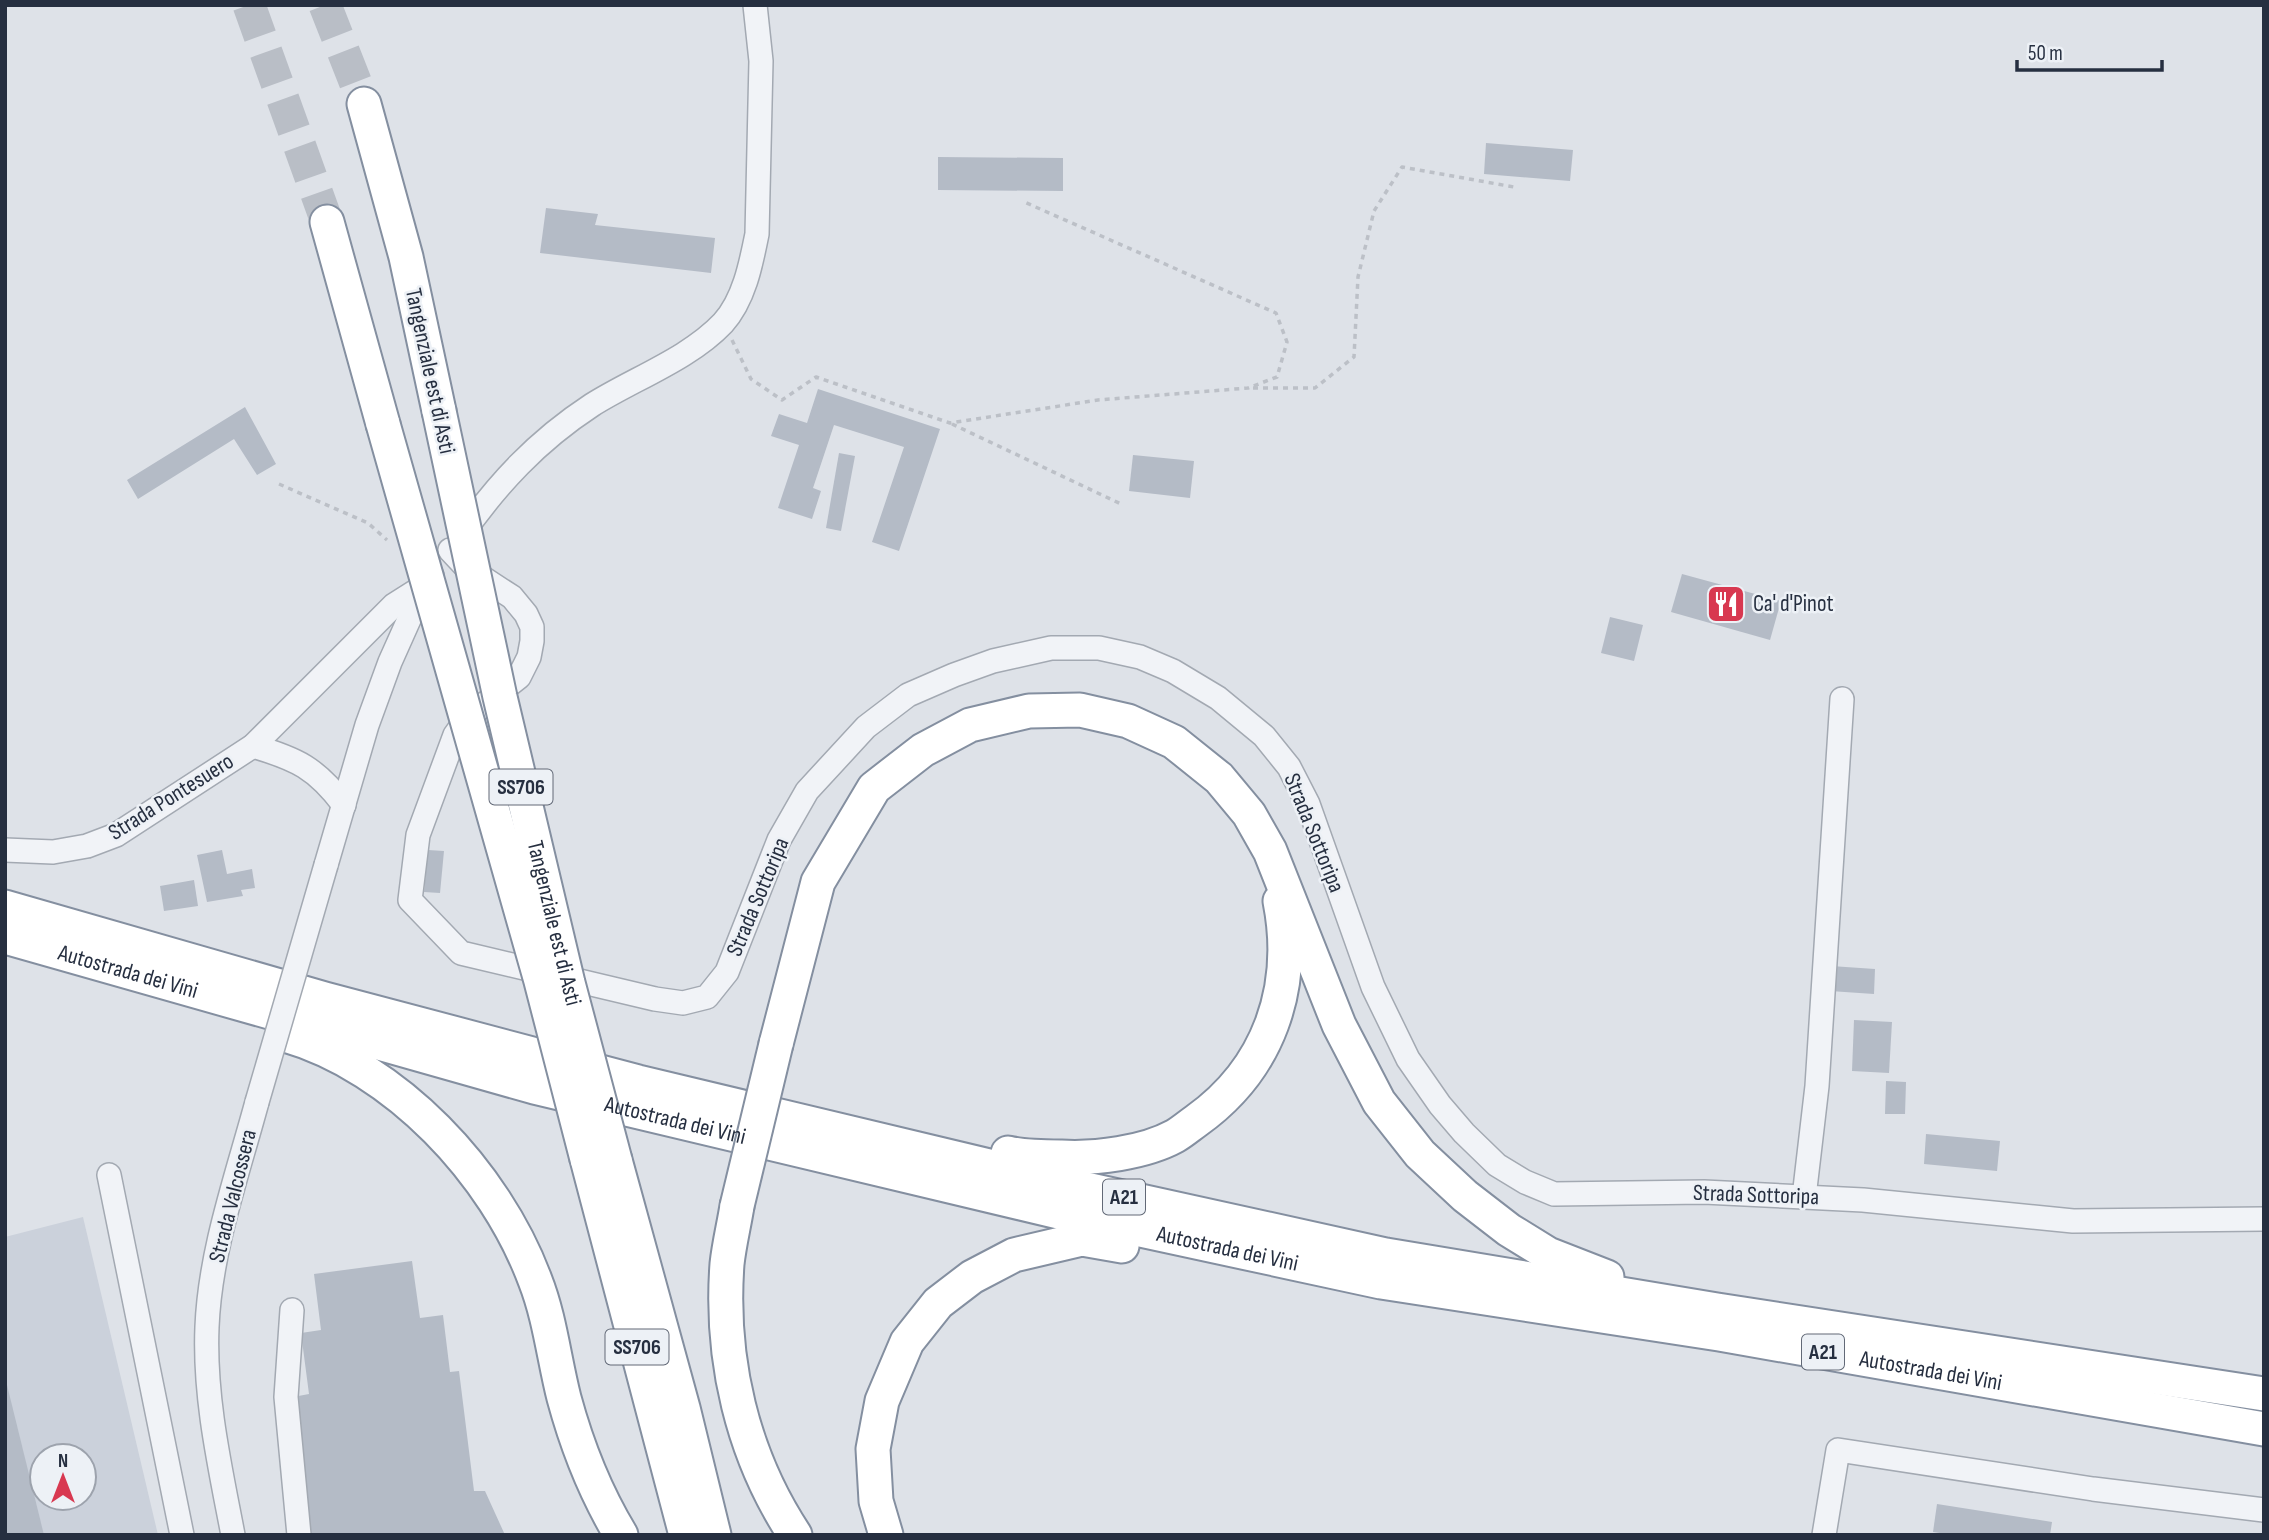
<svg xmlns="http://www.w3.org/2000/svg" width="2269" height="1540" viewBox="0 0 2269 1540" font-family="'Sofia Sans Condensed',sans-serif">
  <style>
    .built { fill: #cbd1db; fill-rule: evenodd }
    .building { fill: #b4bbc6 }
    .lines { fill: none; stroke-linecap: round; stroke-linejoin: round }
    .highway-tunnel { stroke: #b9bec6; stroke-width: 33; stroke-dasharray: 33 17; stroke-linecap: butt }
    .minor-casing { stroke: #a3a9b2; stroke-width: 26 }
    .highway-casing { stroke: #848fa0; stroke-width: 37 }
    .path { stroke: #bcc0c7; stroke-width: 3.5; stroke-dasharray: 5 5; stroke-linecap: butt }
    .minor { stroke: #f1f3f7; stroke-width: 23 }
    .highway { stroke: #fff; stroke-width: 33 }
    .minor-bridge-casing { stroke: #a3a9b2; stroke-width: 26; stroke-linecap: butt }
    .highway-bridge-casing { stroke: #848fa0; stroke-width: 37; stroke-linecap: butt }
    .minor-bridge { stroke: #f1f3f7; stroke-width: 23 }
    .highway-bridge { stroke: #fff; stroke-width: 33 }
    .labels { text-anchor: middle; dominant-baseline: central; stroke-width: 5; stroke-linejoin: round; paint-order: stroke }
    .shield { fill: #edf1f6; stroke: #626977; stroke-width: 2 }
    .shield-label { font-size: 21px; font-weight: bold; fill: #262f40 }
    .street-label { font-size: 23px; fill: #262f40; stroke: #edf1f6 }
    .poi-label { font-size: 23px; fill: #262f40; stroke: #edf1f6; text-anchor: start }
  </style>
  <rect width="100%" height="100%" fill="#dee2e8"/>
  <path class="built" d="M83,1217L158,1535H5V1237ZM42,1456H84V1498H42Z"/>
  <g class="building">
    <polygon points="1486,143 1573,150 1570,181 1484,174"/>
    <polygon points="938,157 1063,158 1063,191 938,190"/>
    <polygon points="546,208 598,214 595,225 715,238 711,273 540,253"/>
    <polygon points="818,389 940,429 899,551 872,542 904,447 834,425 813,488 821,491 812,519 778,508 799,445 771,436 779,414 807,423"/>
    <polygon points="245,407 276,464 257,475 234,439 138,499 127,480"/>
    <polygon points="839,453 855,456 841,531 826,528"/>
    <polygon points="1133,455 1194,461 1190,498 1129,491"/>
    <polygon points="1682,574 1781,601 1770,640 1671,612"/>
    <polygon points="1610,617 1643,625 1634,661 1601,653"/>
    <polygon points="222,850 227,874 252,869 255,888 241,890 243,896 207,902 197,855"/>
    <polygon points="428,850 444,851 440,893 424,892"/>
    <polygon points="194,880 198,906 164,911 160,886"/>
    <polygon points="1831,966 1875,969 1874,994 1830,991"/>
    <polygon points="1854,1020 1892,1022 1889,1073 1852,1071"/>
    <polygon points="1886,1081 1906,1082 1905,1114 1885,1114"/>
    <polygon points="1926,1134 2000,1141 1997,1171 1924,1164"/>
    <polygon points="412,1261 420,1318 443,1315 450,1372 459,1371 474,1491 485,1491 505,1535 310,1535 293,1397 309,1394 301,1333 321,1330 314,1274"/>
    <polygon points="6,1381 44,1535 5,1535"/>
    <polygon points="1937,1504 2052,1522 2050,1535 1953,1535 1933,1532"/>
  </g>
  <g class="lines">
    <g class="highway-tunnel">
      <polyline points="249,5 327,222"/>
      <polyline points="325,5 364,104"/>
    </g>
    <g class="minor-casing">
      <g id="minor">
        <path d="M460,537C497,484 537,441 592,405C633,379 689,359 723,323C744,300 751,264 757,234L761,61L755,5"/>
        <polyline points="450,550 466,567 512,597 526,614 532,627 532,641 529,657 519,677 468,717 455,735 418,835 410,900 461,953 655,999 683,1003 707,997 727,972 779,840 807,791 866,727 908,695 954,675 993,661 1051,648 1099,648 1140,657 1173,671 1218,698 1264,736 1289,767 1308,804 1373,987 1408,1059 1440,1105 1464,1133 1497,1165 1525,1182 1554,1194 1704,1192 1863,1200 2073,1221 2264,1219"/>
        <path d="M253,746C297,759 316,768 344,805"/>
        <polyline points="5,850 53,852 87,846 116,835 253,746 394,605 424,586"/>
        <polyline points="326,865 367,725 390,662 424,586 432,576"/>
        <polyline points="109,1175 182,1535"/>
        <polyline points="1804,1197 1817,1086 1842,699"/>
        <polyline points="292,1310 286,1397 299,1535"/>
        <path d="M233,1535C220,1467 204,1397 207,1327C210,1251 237,1176 257,1102"/>
        <polyline points="1824,1535 1838,1450 2093,1489 2264,1510"/>
      </g>
    </g>
    <g class="highway-casing">
      <g id="highway">
        <polyline points="364,104 406,257 439,411"/>
        <polyline points="327,222 383,424"/>
        <polyline points="5,907 325,999 638,1082 1077,1187 1386,1255 1717,1310 2264,1394"/>
        <path id="s1" d="M5,937L534,1087L1071,1215L1381,1282L1719,1334L2264,1429"/>
        <path d="M285,1035C396,1067 495,1173 535,1280C550,1318 554,1359 564,1398C577,1446 595,1492 621,1535"/>
        <polyline points="776,1044 818,882 874,788 923,750 970,725 1029,711 1080,710 1128,721 1174,742 1219,778 1249,814 1270,851 1339,1025 1379,1102 1420,1154 1465,1196 1509,1230 1548,1254 1607,1277"/>
        <path d="M1008,1153C1025,1157 1043,1157 1061,1157C1095,1159 1144,1153 1175,1136C1182,1132 1189,1126 1196,1121C1269,1069 1297,988 1280,901"/>
        <polyline points="587,1159 686,1535"/>
        <polyline points="615,1160 683,1408 714,1535"/>
        <path d="M737,1206C734,1225 729,1245 727,1264C720,1359 742,1455 795,1535"/>
        <polyline points="886,1535 876,1501 873,1449 882,1401 907,1342 938,1303 972,1277 1014,1255 1082,1239 1122,1246"/>
      </g>
    </g>
    <g class="path">
      <polyline points="732,340 751,379 782,400 816,377 950,423 1098,400 1248,388 1277,377 1287,342 1276,313 1022,201"/>
      <polyline points="1253,388 1315,388 1354,357 1358,277 1374,211 1402,167 1514,187"/>
      <polyline points="952,424 1121,504"/>
      <polyline points="279,484 368,523 387,540"/>
    </g>
    <use href="#minor" class="minor"/>
    <use href="#highway" class="highway"/>
    <g class="minor-bridge-casing">
      <polyline id="minor-bridge" points="257,1102 326,865"/>
    </g>
    <g class="highway-bridge-casing">
      <g id="highway-bridge">
        <path id="s2" d="M439,411L500,697L568,983L615,1160"/>
        <polyline points="383,424 541,981 587,1159"/>
        <polyline points="737,1206 776,1044"/>
      </g>
    </g>
    <use href="#minor-bridge" class="minor-bridge"/>
    <use href="#highway-bridge" class="highway-bridge"/>
  </g>
  <defs>
    <g id="restaurant-square" transform="scale(2.0125)"><rect x="-9" y="-9" width="18" height="18" rx="4" fill="#d83850" stroke="#edf1f6"/><path d="M-5-6h1v4h1v-4h1v4h1v-4h1v5L-1.5 .5V6h-2V.5L-5-1ZM5-6V6H3V1.5H1.5Q1.5-4 5-6Z" fill="#fff"/></g>
  </defs>
  <g fill-rule="evenodd">
    <use href="#restaurant-square" x="1726" y="604"/>
  </g>
  <g class="labels">
    <g class="shield">
      <rect x="489.5" y="769.5" width="63" height="35" rx="5"/>
      <rect x="1103" y="1179.5" width="42" height="35" rx="5"/>
      <rect x="605.5" y="1329.5" width="63" height="35" rx="5"/>
      <rect x="1802" y="1334.5" width="42" height="35" rx="5"/>
    </g>
    <g class="shield-label">
      <text x="521" y="787">SS706</text>
      <text x="1124" y="1197">A21</text>
      <text x="637" y="1347">SS706</text>
      <text x="1823" y="1352">A21</text>
    </g>
    <g class="street-label">
      <text transform="translate(430 371) rotate(78)">Tangenziale est di Asti</text>
      <text transform="translate(171 797) rotate(-32)">Strada Pontesuero</text>
      <text transform="translate(1314 833) rotate(68)">Strada Sottoripa</text>
      <text transform="translate(758 897) rotate(-67)">Strada Sottoripa</text>
      <text stroke="none"><textPath href="#s2" startOffset="525">Tangenziale est di Asti</textPath></text>
      <text stroke="none"><textPath href="#s1" startOffset="128">Autostrada dei Vini</textPath></text>
      <text stroke="none"><textPath href="#s1" startOffset="695">Autostrada dei Vini</textPath></text>
      <text transform="translate(1756 1195) rotate(2)">Strada Sottoripa</text>
      <text transform="translate(233 1196) rotate(-76)">Strada Valcossera</text>
      <text stroke="none"><textPath href="#s1" startOffset="1262">Autostrada dei Vini</textPath></text>
      <text stroke="none"><textPath href="#s1" startOffset="1976">Autostrada dei Vini</textPath></text>
    </g>
    <g class="poi-label">
      <text x="1753" y="604">Ca' d'Pinot</text>
    </g>
  </g>
  <rect width="2269" height="1540" fill="none" stroke="#262f40" stroke-width="14"/>
  <g transform="translate(63 1477)"><circle r="33" fill="#edf1f6" stroke="#9da3ad" stroke-width="2"/>
  <path d="M0-5L12 26L0 18L-12 26Z" fill="#d83850"/>
  <text y="-10" font-size="19" font-weight="bold" text-anchor="middle" fill="#262f40">N</text>
  </g>
  <path d="M2017 60v10h145v-10" fill="none" stroke="#262f40" stroke-width="3.5"/>
  <text x="2028" y="60" font-size="21" fill="#262f40" stroke="#edf1f6" stroke-width="5" paint-order="stroke">50 m</text>
</svg>
